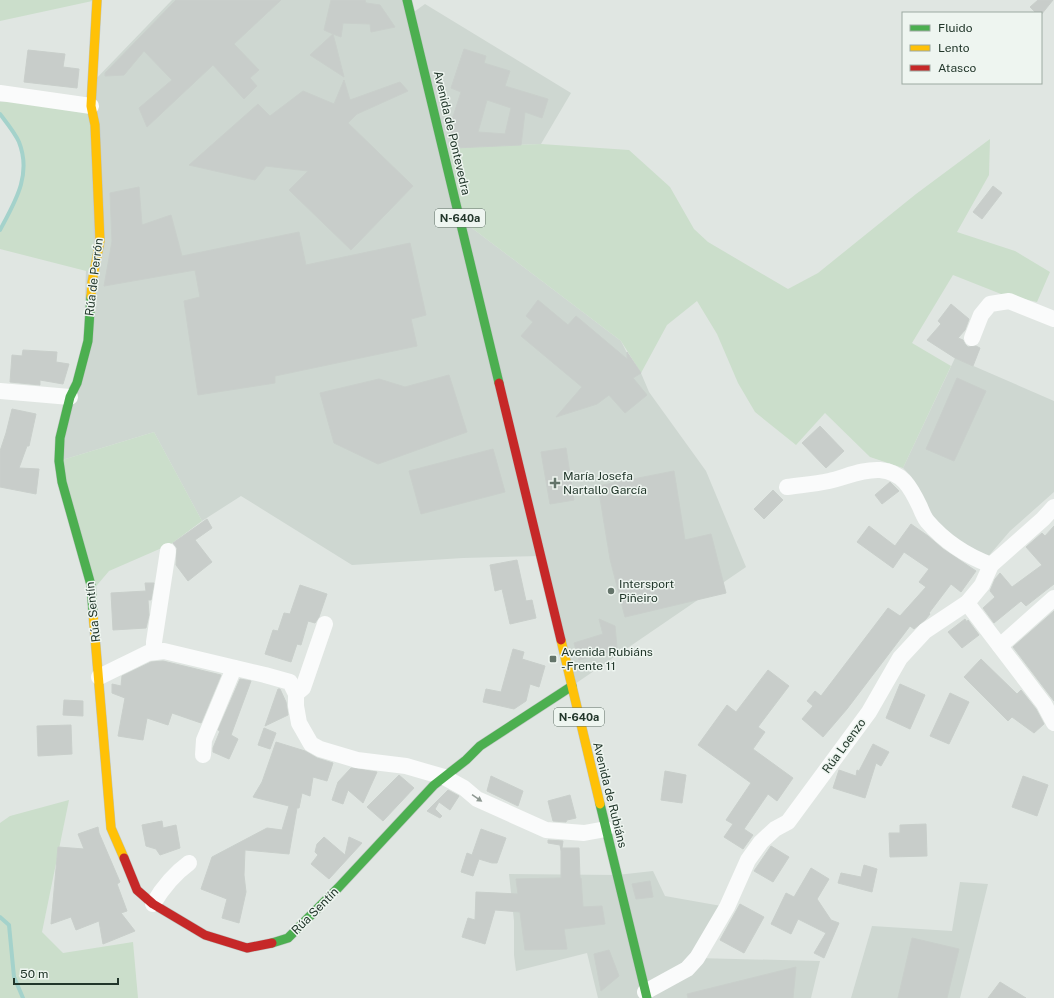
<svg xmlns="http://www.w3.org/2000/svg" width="1054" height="998" viewBox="0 0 1054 998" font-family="'Public Sans',sans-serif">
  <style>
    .built { fill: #ced7d1 }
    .green { fill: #cbdecb }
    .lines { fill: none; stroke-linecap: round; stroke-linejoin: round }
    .stream { stroke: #a4d2cb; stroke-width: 4 }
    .building { fill: #c8cdca; stroke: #c9cfcb; fill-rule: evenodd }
    .fast-casing { stroke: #bdc5c0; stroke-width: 10 }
    .slow-casing { stroke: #bdc5c0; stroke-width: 10 }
    .jam-casing { stroke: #bdc5c0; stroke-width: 10 }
    .street { stroke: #fafbfb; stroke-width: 16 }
    .fast { stroke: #4caf50; stroke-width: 9 }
    .slow { stroke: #ffc107; stroke-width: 9 }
    .jam { stroke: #c62828; stroke-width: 9 }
    .oneway { fill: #8e9892 }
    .poi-dot { fill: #64746a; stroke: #eef5f0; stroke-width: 1.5 }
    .labels { text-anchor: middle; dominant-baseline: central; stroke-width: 3; stroke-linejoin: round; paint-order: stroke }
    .shield { fill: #eef5f0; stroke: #5e6f65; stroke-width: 1 }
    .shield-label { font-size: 11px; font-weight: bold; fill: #21362a }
    .street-label { font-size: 12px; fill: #21362a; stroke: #eef5f0 }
    .poi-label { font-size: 12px; fill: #21362a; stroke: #eef5f0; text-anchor: start }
  </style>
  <rect width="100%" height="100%" fill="#e0e6e2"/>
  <g class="built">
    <polygon points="172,0 407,0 411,14 425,4 571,93 541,144 443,148 460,219 621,341 627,353 641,373 649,392 706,471 746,567 572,686 540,556 463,558 352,565 241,496 202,521 154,432 59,461 83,362 92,83"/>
    <polygon points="955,358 1054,401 1054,492 1010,531 986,559 963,546 938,523 924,506 910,475 903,468"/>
    <polygon points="653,871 665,896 727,907 697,958 820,961 811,998 598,998 587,953 516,971 514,955 514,921 509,874 617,875"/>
    <polygon points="960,882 988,884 960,998 851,998 872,926 952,931"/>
  </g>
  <g class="green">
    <polygon points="0,0 97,0 0,21"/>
    <polygon points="45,100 91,106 94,273 0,249 0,230 13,205 23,179 24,161 19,142 0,114 0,102"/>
    <polygon points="990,139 989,175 957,232 1015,251 1050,272 1037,302 1001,294 953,275 912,343 951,366 903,468 870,457 825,413 796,445 755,412 738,383 717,334 697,301 667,325 641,373 621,341 460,219 443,148 541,144 629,150 670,187 694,229 708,242 788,289 818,273 916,194"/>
    <polygon points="154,432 202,521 171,544 109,571 92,591 59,461"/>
    <polygon points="69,800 42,932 63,953 133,942 138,998 0,998 0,823 10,816"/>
  </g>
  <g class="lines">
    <g class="stream">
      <path d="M0,114C6,122 15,133 19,142C32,175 15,202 0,230"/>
      <polyline points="0,917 9,925 14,977 23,998"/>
    </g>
  </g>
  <g class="building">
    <polygon points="176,0 281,0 234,44 259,70 250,78 257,86 244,99 213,65 147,127 139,108 172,80 144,51 124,75 105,76 105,73"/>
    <polygon points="331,0 365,0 366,3 380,5 395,27 371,32 370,24 343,23 341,37 333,34 324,30"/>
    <polygon points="1038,0 1053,0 1041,15 1041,13 1036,13 1030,7"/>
    <polygon points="333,34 344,77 310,55"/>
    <path d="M464,49L486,56L484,63L510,71L505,86L548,99L542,118L525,112L521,145L455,148L450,126L461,92L451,88ZM487,100L511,108L505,134L478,132Z"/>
    <polygon points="28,50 65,54 63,67 79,69 77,88 24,82"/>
    <polygon points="344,80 350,100 400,82 408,91 357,114 348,123 413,186 351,250 289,190 308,171 266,166 255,180 189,165 258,104 270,116 303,91 334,104"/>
    <polygon points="993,186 1002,193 982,219 973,212"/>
    <polygon points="139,187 142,225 171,215 182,256 299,232 306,265 410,243 426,315 411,319 417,346 275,376 275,383 198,395 184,301 200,297 195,270 104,286 112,241 110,193"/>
    <polygon points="538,300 568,325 576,316 627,359 627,352 641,373 633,378 647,395 625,413 609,395 597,404 556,417 582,387 521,336 533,322 526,316"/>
    <polygon points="951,304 969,319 965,330 958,338 963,340 965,344 968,347 976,346 980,348 973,366 955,358 927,340 941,324 938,321"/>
    <polygon points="23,350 57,352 56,362 69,364 63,384 40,380 40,385 10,382 12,355 22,356"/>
    <polygon points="449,375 467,432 378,464 334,443 320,393 379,379 405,387"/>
    <polygon points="957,378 986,391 954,461 926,449"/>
    <polygon points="12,409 36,414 29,446 27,446 19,468 39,469 36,494 0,487 0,451 6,433"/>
    <polygon points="820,426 844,451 826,468 802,443"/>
    <polygon points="566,448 574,500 550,504 541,452"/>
    <polygon points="493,449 505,492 421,514 409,471"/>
    <polygon points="674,471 685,540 711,534 726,593 625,617 610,559 598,486"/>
    <polygon points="890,482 899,491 882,504 875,495"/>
    <polygon points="773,490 783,500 764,519 754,509"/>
    <polygon points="207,519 212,528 195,540 212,562 188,581 176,565 177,548 173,543"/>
    <polygon points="911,524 928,536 943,549 976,571 961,592 951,584 929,613 930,614 926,619 914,629 910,626 847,709 823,737 802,719 813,706 807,701 815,691 821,696 888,608 900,616 926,587 919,582 929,569 904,552 893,568 857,542 869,526 895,546"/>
    <polygon points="1054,526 1054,584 1026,606 1021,601 994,623 983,608 995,597 990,591 995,579 1000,573 1012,587 1042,565 1026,547 1042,533 1045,536"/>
    <polygon points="517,560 526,601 532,600 536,618 510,624 502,589 495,591 490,565"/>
    <polygon points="145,583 154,583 151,600 148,600 149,615 146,628 113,630 111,593 146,591"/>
    <polygon points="300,585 327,594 319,617 315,623 308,621 301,645 297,644 291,662 265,654 273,630 278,631 284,613 290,614"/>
    <polygon points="1054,611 1054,701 1013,647"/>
    <polygon points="599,619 615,626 617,648 609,657 608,652 579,660 574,643 603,634"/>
    <polygon points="965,619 967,622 968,620 979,635 962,648 948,632"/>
    <polygon points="513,649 524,652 522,659 545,666 539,687 530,684 526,701 514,709 483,702 486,689 501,692"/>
    <polygon points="981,659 1017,694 1021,690 1036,709 1044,724 1034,733 1012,717 1008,721 964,677"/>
    <polygon points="163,661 221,675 201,723 172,713 168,725 147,718 143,740 118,736 125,698 112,693 112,684 121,686 122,676 151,662"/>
    <polygon points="768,670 789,686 758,727 765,732 753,749 793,778 777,801 768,794 744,829 753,835 743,849 724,837 733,824 726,820 751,783 698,745 727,705 736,712"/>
    <polygon points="240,679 251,681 231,735 238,739 229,759 213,752 213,748 220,731 218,730"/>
    <polygon points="900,684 925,695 910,729 886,718"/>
    <polygon points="278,689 280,689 286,702 288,715 265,726"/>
    <polygon points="950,693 969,702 949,744 930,736"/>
    <polygon points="64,700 83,701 83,716 63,715"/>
    <polygon points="71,725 72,754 38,756 37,726"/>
    <polygon points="264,728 276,733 270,749 258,745"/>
    <polygon points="276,742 305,751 317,758 333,763 327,781 313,777 310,796 302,793 299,808 297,808 289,854 245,850 244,875 246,892 239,923 222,918 227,899 201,889 212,857 267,828 282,830 289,806 253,797 262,782"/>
    <polygon points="873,744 889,752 881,766 876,763 865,798 833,788 839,770 856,776 857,770 859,771"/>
    <polygon points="351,768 377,772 363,803 348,790 343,804 332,800 338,782"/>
    <polygon points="665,771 686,775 682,803 661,800"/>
    <polygon points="399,775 414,788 383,821 367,807"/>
    <polygon points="491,776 523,791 518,806 487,791"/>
    <polygon points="1023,776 1048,785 1037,816 1012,807"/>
    <polygon points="448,790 459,796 450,810 439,802 435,809 442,816 440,818 427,811"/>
    <polygon points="570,795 576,818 567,820 566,822 553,821 548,801"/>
    <polygon points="162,821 163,828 176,825 180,848 160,855 156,849 146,846 142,825"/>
    <polygon points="926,824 927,856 890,857 889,833 900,833 900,825"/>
    <polygon points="98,827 99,833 120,882 117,884 127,911 121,913 135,931 103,944 99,921 76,930 71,917 51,924 58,847 84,849 78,834"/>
    <polygon points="481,829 506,838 497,863 492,863 479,859 473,876 461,872 467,853 472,855"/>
    <polygon points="324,837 345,855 349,837 362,843 329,879 311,864 318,855 315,852 317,844"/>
    <polygon points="548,840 563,841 562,848 579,848 580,878 581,878 583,907 602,906 605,924 564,929 567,949 525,950 520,912 495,910 485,944 462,937 468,918 475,920 476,892 518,894 516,879 561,878 561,851 560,845 548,843"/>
    <polygon points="771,846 789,857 773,882 754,871"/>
    <polygon points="864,865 877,869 872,892 838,883 841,873 861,877"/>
    <polygon points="811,868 829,879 817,899 831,920 839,923 824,958 814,953 826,933 798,919 791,934 771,924 786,893 794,897"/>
    <polygon points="650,881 653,897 636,899 632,884"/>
    <polygon points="740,904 764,917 744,953 720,940"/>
    <polygon points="912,938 959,949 947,998 898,998"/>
    <polygon points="609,950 619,976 601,991 594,954"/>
    <polygon points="796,967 793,998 688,998 687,994"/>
    <polygon points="1000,982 1026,998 988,998"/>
  </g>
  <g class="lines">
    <g class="fast-casing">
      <g id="fast">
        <polyline points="407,0 499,383"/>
        <polyline points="91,296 88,341 77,383 70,397 60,438 59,461 62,482 91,585 93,613"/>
        <polyline points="600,804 647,998"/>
        <polyline points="272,943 288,938 338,888 434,785 466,760 480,746 572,686"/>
      </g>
    </g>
    <g class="slow-casing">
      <g id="slow">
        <polyline points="91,296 92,282 100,241 95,125 91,106 97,0"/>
        <polyline points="93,613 111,828 124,858"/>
        <polyline points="561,640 600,804"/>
      </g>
    </g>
    <g class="jam-casing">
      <g id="jam">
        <polyline points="499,383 561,640"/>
        <polyline points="124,858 137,890 153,904 205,935 247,948 272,943"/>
      </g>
    </g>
    <g class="street">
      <polyline points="0,93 91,106"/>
      <polyline points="972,338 981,315 990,304 1009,301 1054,319"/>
      <polyline points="0,391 70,397"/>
      <path d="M787,487C801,485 815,484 829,481C846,477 862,469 880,470C903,472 911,488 920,507C922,512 924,517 927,521C944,541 967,556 991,565"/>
      <polyline points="967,603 1044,704 1054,723"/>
      <polyline points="1000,646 1054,598"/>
      <polyline points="154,652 154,642 168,551"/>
      <polyline points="99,677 148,653 164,651 265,675 290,682 296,694 296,706 299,723 311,744 320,749 357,760 406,766 444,777 464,788 477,799 546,830 584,833 606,829"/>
      <polyline points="296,694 303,688 325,624"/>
      <polyline points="203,755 204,740 234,668"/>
      <path d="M153,904C163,887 174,874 189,863"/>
      <polyline points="645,992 687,969 697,958 727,907 748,860 761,842 775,829 788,822 869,712 900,658 925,631 967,603 982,585 991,565 1043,519 1054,507"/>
    </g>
    <use href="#fast" class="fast"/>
    <use href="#slow" class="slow"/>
    <use href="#jam" class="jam"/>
  </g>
  <defs><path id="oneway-solid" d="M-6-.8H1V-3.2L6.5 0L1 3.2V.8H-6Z"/></defs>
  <use class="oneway" href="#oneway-solid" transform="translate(477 798) rotate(34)"/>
  <g class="poi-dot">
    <path d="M553 477h4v4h4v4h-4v4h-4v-4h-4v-4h4z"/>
    <circle cx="611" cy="591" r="4"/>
    <rect x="549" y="655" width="8" height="8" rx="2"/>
  </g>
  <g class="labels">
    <g class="shield">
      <rect x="435" y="209" width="50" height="18" rx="3"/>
      <rect x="554" y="708" width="50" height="18" rx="3"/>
    </g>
    <g class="shield-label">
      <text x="460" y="218">N-640a</text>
      <text x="579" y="717">N-640a</text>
    </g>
    <g class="street-label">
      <text transform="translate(452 133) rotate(77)">Avenida de Pontevedra</text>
      <text transform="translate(94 277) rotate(-83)">Rúa de Perrón</text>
      <text transform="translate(93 612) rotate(-96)">Rúa Sentín</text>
      <text transform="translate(844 746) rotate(-54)">Rúa Loenzo</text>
      <text transform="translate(610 795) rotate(76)">Avenida de Rubiáns</text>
      <text transform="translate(315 911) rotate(-45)">Rúa Sentín</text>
    </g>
    <g class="poi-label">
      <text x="563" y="476">María Josefa<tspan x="563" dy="14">Nartallo García</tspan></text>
      <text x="619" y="584">Intersport<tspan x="619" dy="14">Piñeiro</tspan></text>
      <text x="561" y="652">Avenida Rubiáns<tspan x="561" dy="14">- Frente 11</tspan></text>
    </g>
  </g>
  <rect x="902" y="12" width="140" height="72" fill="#eef5f0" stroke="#9ca9a1"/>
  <rect x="910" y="25" width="20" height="6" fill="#4caf50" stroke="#9ca9a1"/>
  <text x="938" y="32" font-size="12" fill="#21362a">Fluido</text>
  <rect x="910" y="45" width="20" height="6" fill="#ffc107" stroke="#9ca9a1"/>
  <text x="938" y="52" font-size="12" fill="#21362a">Lento</text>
  <rect x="910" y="65" width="20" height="6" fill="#c62828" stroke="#9ca9a1"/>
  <text x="938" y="72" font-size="12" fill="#21362a">Atasco</text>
  <path d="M14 978v6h104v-6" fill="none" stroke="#21362a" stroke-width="2"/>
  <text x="20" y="978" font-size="12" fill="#21362a" stroke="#eef5f0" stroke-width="3" paint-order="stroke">50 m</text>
</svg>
